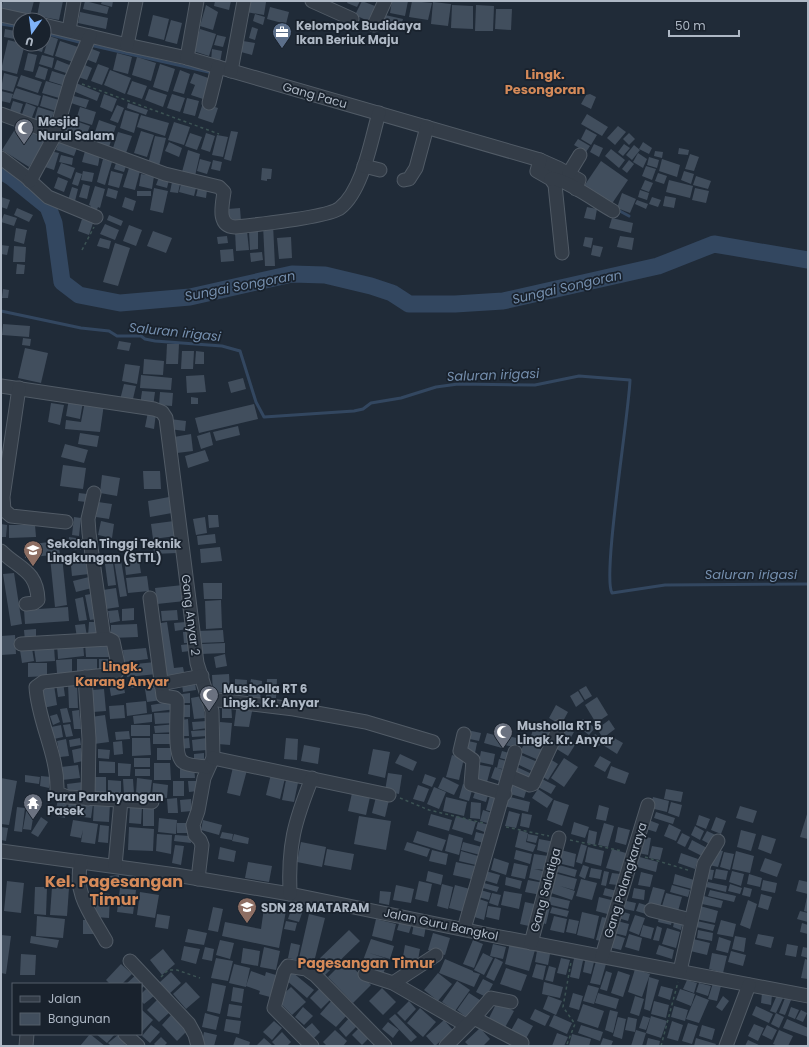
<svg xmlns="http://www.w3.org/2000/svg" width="809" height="1047" viewBox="0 0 809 1047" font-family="Poppins,sans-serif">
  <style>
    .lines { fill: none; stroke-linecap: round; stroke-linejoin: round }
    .stream { stroke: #334760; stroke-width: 3 }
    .river { stroke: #334760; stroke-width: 17 }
    .building { fill: #414e5d }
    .minor-casing { stroke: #515b66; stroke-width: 15 }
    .path { stroke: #3c5354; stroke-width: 1.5; stroke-dasharray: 3 3; stroke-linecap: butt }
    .minor { stroke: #343d48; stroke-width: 13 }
    .labels { text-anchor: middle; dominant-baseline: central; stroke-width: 3.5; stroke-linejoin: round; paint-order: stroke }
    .poi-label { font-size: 12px; font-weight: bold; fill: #aeb8c5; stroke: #19222d; text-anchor: start }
    .street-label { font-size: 12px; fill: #aeb8c5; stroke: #19222d }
    .neighbourhood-label { font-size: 13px; font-weight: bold; fill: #d58a59; stroke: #19222d }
    .water-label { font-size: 13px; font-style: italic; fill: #758fae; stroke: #19222d }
    .quarter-label { font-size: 14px; font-weight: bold; fill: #d58a59; stroke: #19222d }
    .district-label { font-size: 16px; font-weight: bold; fill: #d58a59; stroke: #19222d }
  </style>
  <rect width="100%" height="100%" fill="#202b38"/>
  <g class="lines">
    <g class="stream">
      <polyline points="1,24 20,27"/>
      <polyline points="44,33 83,43"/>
      <polyline points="90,45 213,73"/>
      <polyline points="616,209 629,216"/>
      <path d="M1,311L81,328L109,331L117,336H141L145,339L155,341L222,346L240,351L256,402L264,417L354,411L363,409L371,403L401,398L436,387L458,384L535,385L579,376L630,380C629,414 602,576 612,593L665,585L808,584"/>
    </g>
    <polyline class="river" points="1,171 11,177 48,207 54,223 62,282 79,295 120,303 190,297 292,274 325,275 371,286 392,293 409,304 455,304 503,301 658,266 714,244 808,260"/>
  </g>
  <g class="building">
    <polygon points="3,1 34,1 30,16 1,9"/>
    <polygon points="40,1 63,1 59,20 37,16"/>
    <polygon points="85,1 109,7 107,14 83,9"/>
    <polygon points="102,1 113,1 112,7 101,4"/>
    <polygon points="215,1 231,1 229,10 214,6"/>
    <polygon points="247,1 266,2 264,15 246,12"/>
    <polygon points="348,1 360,1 357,7 347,3"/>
    <polygon points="362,1 375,6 368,21 355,15"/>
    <polygon points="392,1 408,1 405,16 390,13"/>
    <polygon points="412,1 432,3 428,20 409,17"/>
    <polygon points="433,2 451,4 448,26 431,24"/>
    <polygon points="206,5 218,12 213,30 200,26"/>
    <polygon points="452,5 473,6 473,29 451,28"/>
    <polygon points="476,5 494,6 493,31 475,31"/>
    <polygon points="270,7 289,12 286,24 267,19"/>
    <polygon points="496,9 512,9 511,30 495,29"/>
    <polygon points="80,12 108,18 106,29 78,23"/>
    <polygon points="255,14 265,17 263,25 253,21"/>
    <polygon points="153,15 169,19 164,40 148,36"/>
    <polygon points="385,15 403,19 400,30 383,26"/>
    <polygon points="171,20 182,23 177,44 165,41"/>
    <polygon points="252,27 258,29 255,40 249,38"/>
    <polygon points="5,29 20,32 20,40 4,37"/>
    <polygon points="200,29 216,34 209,56 193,51"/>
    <polygon points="217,35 226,37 223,47 214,45"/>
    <polygon points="49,36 58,39 53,56 44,53"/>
    <polygon points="8,40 25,44 17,74 1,70"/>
    <polygon points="60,41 78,47 73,62 55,56"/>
    <polygon points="243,41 255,43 252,55 241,52"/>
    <polygon points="28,44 44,44 42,52 27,48"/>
    <polygon points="87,47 100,52 96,63 83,58"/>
    <polygon points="212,49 222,51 220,63 211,61"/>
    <polygon points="28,53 37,55 33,72 24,70"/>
    <polygon points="117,53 132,57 128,74 113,70"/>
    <polygon points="42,55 54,58 52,68 39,64"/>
    <polygon points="137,57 156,63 151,81 132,75"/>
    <polygon points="57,60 72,66 69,74 54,69"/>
    <polygon points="80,63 92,68 87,80 75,76"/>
    <polygon points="98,64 109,68 102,85 91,81"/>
    <polygon points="160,64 175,69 168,92 153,87"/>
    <polygon points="39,66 48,69 45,80 35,77"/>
    <polygon points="110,70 131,78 125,94 104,85"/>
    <polygon points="180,70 190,74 184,94 173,91"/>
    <polygon points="52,71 68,76 65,86 49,81"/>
    <polygon points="4,73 18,77 13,92 1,89"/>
    <polygon points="194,73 214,80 206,100 191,95 195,85 190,83"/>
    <polygon points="21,75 42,82 38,93 17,86"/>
    <polygon points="46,81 63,86 59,98 42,93"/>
    <polygon points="132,81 147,86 142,99 127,94"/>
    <polygon points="76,83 100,93 97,101 73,91"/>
    <polygon points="16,88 41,96 38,106 12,98"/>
    <polygon points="149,89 167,95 163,107 145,100"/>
    <polygon points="1,91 13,94 10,103 1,101"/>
    <polygon points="104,94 117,99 112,112 100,107"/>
    <polygon points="172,94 185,98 180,112 167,108"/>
    <polygon points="590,94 596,97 591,109 581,104 586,95"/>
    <polygon points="43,95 59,100 56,111 40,106"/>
    <polygon points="74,96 89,100 86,108 71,103"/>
    <polygon points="187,98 199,101 195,116 183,113"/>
    <polygon points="13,101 23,104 19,117 9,114"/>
    <polygon points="26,103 36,107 31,120 21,117"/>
    <polygon points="128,103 148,110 146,115 127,108"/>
    <polygon points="203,103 218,108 213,123 198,118"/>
    <polygon points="117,105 124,108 118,123 110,120"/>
    <polygon points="38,107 54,112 49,125 34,121"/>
    <polygon points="80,107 96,112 92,125 76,120"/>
    <polygon points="125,110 139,114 134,133 120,128"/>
    <polygon points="587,114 608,127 602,136 581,124"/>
    <polygon points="141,115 169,123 165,136 137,127"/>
    <polygon points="67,118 90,126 84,141 62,132"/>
    <polygon points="99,120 116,126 108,150 91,144"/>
    <polygon points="174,122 190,127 184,145 168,140"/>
    <polygon points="19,123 46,141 29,167 2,150"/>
    <polygon points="618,126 626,132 615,145 607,138"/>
    <polygon points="586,129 597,135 591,145 581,139"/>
    <polygon points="141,131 154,135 147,157 134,153"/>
    <polygon points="231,131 238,132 231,161 224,159"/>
    <polygon points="118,132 132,136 126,153 113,148"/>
    <polygon points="190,133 202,137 197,150 185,146"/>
    <polygon points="206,133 215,136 210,152 201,149"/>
    <polygon points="629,133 635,139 629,145 623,139"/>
    <polygon points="217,135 228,137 223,157 212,155"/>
    <polygon points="155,136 166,138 159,166 148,164"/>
    <polygon points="578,139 590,146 586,152 574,145"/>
    <polygon points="59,142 77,148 74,156 56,150"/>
    <polygon points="169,142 182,148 179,157 165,151"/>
    <polygon points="643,142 652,148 649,154 639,149"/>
    <polygon points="594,144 603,148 599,157 590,152"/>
    <polygon points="624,144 630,148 623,156 618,152"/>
    <polygon points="634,145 640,150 632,160 626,155"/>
    <polygon points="679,148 689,150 688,155 678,154"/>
    <polygon points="611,149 625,160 619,168 605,156"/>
    <polygon points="188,150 200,154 195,176 182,172"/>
    <polygon points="50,151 59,153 54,170 45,167"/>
    <polygon points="85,151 100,155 98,166 82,162"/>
    <polygon points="655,151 663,152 662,158 654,156"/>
    <polygon points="638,153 647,159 643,168 633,162"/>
    <polygon points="690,154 699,157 694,171 685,169"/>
    <polygon points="61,155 73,158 72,165 59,162"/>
    <polygon points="649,157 659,160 657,168 647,165"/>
    <polygon points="103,159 112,162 105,185 97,182"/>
    <polygon points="200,159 211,162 207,174 197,171"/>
    <polygon points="662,159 680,165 677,177 659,171"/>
    <polygon points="117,160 127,163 124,172 114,169"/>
    <polygon points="213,160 222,162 220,171 211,169"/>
    <polygon points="629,160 634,164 627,173 622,169"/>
    <polygon points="601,161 628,180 611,205 584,186"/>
    <polygon points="61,163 75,168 71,179 57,173"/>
    <polygon points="646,166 656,169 652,180 642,176"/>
    <polygon points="129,168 140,171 135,190 123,187"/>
    <polygon points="262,168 272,169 271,179 267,179 267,181 261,180"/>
    <polygon points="83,171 94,173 92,182 81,180"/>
    <polygon points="111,171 123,174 119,188 108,185"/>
    <polygon points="684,171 694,174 691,184 681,180"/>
    <polygon points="76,172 82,174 78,186 72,184"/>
    <polygon points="658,173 667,176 664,184 655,181"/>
    <polygon points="141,174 154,176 152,189 139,186"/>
    <polygon points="696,176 711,181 708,189 693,185"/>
    <polygon points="58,177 68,181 64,192 54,188"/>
    <polygon points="159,177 169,180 167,188 156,185"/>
    <polygon points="645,180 653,183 649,192 641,189"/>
    <polygon points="669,180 693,186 690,198 666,192"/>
    <polygon points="172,182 180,184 178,193 170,192"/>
    <polygon points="83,184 90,186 87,199 79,197"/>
    <polygon points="181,184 196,188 194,196 179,192"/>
    <polygon points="95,186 105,189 100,208 98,207 96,212 89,209 91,206 89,205"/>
    <polygon points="72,187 78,189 75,201 68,200"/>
    <polygon points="108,188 118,191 116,199 106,196"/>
    <polygon points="154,188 168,191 163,213 150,210"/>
    <polygon points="198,188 207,190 206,198 196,196"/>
    <polygon points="695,188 709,191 706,203 692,200"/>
    <polygon points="640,190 649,193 647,200 638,197"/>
    <rect x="137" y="191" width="14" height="5"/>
    <polygon points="622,193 636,199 630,213 617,208"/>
    <polygon points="665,196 676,198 674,208 663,206"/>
    <polygon points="1,197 10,200 7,209 1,207"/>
    <polygon points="125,197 136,201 133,211 122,207"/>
    <polygon points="652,197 661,200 658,207 649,204"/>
    <polygon points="637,200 648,204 646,209 635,204"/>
    <polygon points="587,207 597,209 595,220 584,218"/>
    <polygon points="17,208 33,215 29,222 14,215"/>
    <polygon points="240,208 241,221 229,222 228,209"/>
    <polygon points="4,214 17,218 14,226 1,222"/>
    <polygon points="109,215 123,221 121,226 107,220"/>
    <polygon points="612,218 633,223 631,233 609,228"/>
    <polygon points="82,219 93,223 89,235 78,231"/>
    <polygon points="105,224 119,230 115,240 100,234"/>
    <polygon points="273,224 275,266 265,266 263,225"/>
    <polygon points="129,225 142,230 136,246 123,241"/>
    <polygon points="16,228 27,230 24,244 14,241"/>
    <polygon points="258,230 258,249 250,250 249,231"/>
    <polygon points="153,231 172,238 166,253 147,246"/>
    <polygon points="235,231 247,231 249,250 236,251"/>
    <polygon points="227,236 228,243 218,244 217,237"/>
    <polygon points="620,236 634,238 632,250 617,247"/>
    <polygon points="291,237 292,258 279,259 277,238"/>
    <polygon points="585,237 593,238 591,248 583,246"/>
    <polygon points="100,238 111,241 109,249 97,246"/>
    <polygon points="115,243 130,248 118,286 103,282"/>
    <polygon points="1,245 9,246 7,255 1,254"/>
    <polygon points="593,245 603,247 600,257 591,255"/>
    <polygon points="14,246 26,247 25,262 13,262"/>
    <polygon points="233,249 234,261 221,262 220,250"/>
    <polygon points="262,252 263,260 251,262 250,253"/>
    <polygon points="17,264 25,265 24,274 16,274"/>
    <polygon points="3,289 9,290 8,298 2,298"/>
    <polygon points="3,324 30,326 29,337 2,335"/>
    <polygon points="23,338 31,339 30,346 22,345"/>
    <polygon points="119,341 131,343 129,351 117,349"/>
    <polygon points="167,344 179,344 178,364 166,364"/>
    <polygon points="25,348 48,353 41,383 18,378"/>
    <polygon points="182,351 194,351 193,369 181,369"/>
    <polygon points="196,351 204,352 204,364 195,364"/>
    <polygon points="144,359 164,361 163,375 143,374"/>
    <polygon points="125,364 140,366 137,384 122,381"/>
    <polygon points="141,375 172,378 171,390 140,388"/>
    <polygon points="204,375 206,392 187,393 186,376"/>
    <polygon points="243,378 246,389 231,393 228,382"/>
    <polygon points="124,384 136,386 132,403 120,400"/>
    <polygon points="142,391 155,392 153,407 140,406"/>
    <polygon points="160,392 173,393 172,406 159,405"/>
    <polygon points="191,397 198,398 198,404 191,404"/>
    <polygon points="69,399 83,402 80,419 66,416"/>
    <polygon points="85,401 104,404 100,432 65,429 66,420 81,422"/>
    <polygon points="51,403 64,405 60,425 48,422"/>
    <polygon points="254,404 258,419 199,433 195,418"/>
    <polygon points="148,412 156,413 154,429 145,427"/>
    <polygon points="170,419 186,421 185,431 169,429"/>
    <polygon points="238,426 240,435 216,441 213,432"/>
    <polygon points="210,432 213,445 201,449 197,436"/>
    <polygon points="80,433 99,436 97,447 78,444"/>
    <polygon points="191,434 193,451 177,453 174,437"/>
    <polygon points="65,444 88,450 84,463 61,457"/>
    <polygon points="205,450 209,461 188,468 185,456"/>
    <polygon points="63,465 86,468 83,489 60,486"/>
    <polygon points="143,471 160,471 161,489 144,489"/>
    <polygon points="102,475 120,478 117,496 100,493"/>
    <polygon points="79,493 87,494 86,502 78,501"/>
    <polygon points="169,497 172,513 150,517 148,501"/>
    <polygon points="98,502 112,504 109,519 96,517"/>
    <polygon points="208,515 218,515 219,527 209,528"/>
    <polygon points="74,517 81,518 79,536 72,535"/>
    <polygon points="205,517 207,533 196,535 193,519"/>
    <polygon points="101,521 114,524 112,538 98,535"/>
    <polygon points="174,521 176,536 153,539 151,524"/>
    <polygon points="1,524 7,525 6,537 1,537"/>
    <polygon points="9,525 35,525 36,537 9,538"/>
    <polygon points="215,534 216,543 198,545 197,536"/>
    <polygon points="69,537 82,539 81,550 68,549"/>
    <polygon points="176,539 177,553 154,554 153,541"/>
    <polygon points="58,541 60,554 25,558 24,545"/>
    <polygon points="220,547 222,561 201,563 200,549"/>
    <polygon points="87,554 89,574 72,576 70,555"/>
    <polygon points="138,554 141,573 126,575 124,557"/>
    <polygon points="62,556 67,605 55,607 50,557"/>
    <polygon points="121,560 127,596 120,597 114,561"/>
    <polygon points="113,563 116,585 108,586 105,564"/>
    <polygon points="14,573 22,624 11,626 3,574"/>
    <polygon points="147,576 149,591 128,593 126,578"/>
    <polygon points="89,577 92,588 76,592 73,581"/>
    <polygon points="203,583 222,583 222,599 204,599"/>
    <polygon points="183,585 185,601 157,604 155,588"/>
    <polygon points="116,588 119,607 106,609 103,590"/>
    <polygon points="91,594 96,619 90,620 85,595"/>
    <polygon points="83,597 87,620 79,621 75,599"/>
    <polygon points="221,600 222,628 206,629 205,601"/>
    <polygon points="68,607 69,621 25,624 24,610"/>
    <polygon points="134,608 134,620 122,621 122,609"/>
    <polygon points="118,610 120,621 110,623 108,611"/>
    <polygon points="177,610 178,620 162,621 161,611"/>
    <polygon points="89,622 96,622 96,637 88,637"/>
    <polygon points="167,622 174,668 183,667 185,677 162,681 155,624"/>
    <polygon points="186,622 187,629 175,631 174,623"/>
    <polygon points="85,624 87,637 77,638 75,625"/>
    <polygon points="137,624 138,637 111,638 111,625"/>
    <polygon points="36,629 36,640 25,641 24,630"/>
    <polygon points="223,630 224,642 199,643 198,631"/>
    <polygon points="183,632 190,632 190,643 184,643"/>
    <polygon points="15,635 16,654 1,655 1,636"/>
    <polygon points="83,642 84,656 58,659 57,644"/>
    <polygon points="85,643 110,643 110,657 86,657"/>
    <polygon points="225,643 225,653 201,654 201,644"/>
    <polygon points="189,644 190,651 182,652 181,645"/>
    <polygon points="54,647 55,661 36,662 34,648"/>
    <polygon points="32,648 34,661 22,663 20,650"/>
    <polygon points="146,648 148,659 124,662 123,650"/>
    <polygon points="225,654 227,666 216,668 214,657"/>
    <polygon points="72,659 72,673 57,673 56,660"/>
    <rect x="77" y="659" width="20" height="13"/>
    <rect x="99" y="659" width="9" height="10"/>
    <polygon points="155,662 157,674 127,677 126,665"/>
    <polygon points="28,663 47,663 47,676 28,677"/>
    <polygon points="229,674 230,692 213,693 212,675"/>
    <polygon points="235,679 247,680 246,695 235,694"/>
    <polygon points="251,679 262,681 260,700 248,698"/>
    <polygon points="267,679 277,679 276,698 266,698"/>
    <polygon points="145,680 146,687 128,688 128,681"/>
    <polygon points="63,682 65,696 58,697 56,683"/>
    <polygon points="123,682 125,693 111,696 109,684"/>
    <polygon points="195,682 196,690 183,692 182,684"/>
    <polygon points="68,683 77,683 78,708 69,708"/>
    <polygon points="54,685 57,705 43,708 39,687"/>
    <polygon points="586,686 592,696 585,700 579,690"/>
    <polygon points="160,687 162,700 147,702 145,689"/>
    <polygon points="104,689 106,711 93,712 92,690"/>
    <polygon points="578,691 584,701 576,707 570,696"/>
    <polygon points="190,693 190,703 183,703 182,694"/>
    <polygon points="202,696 205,718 194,719 191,698"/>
    <polygon points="597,697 608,715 596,723 585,705"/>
    <polygon points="146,701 147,713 127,716 126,703"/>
    <polygon points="175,701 176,709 152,712 151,705"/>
    <polygon points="222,703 231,703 232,718 222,718"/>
    <polygon points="237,703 253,706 249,727 234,726"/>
    <polygon points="124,705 125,718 110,719 109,706"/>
    <rect x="180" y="705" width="10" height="12"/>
    <polygon points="556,705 568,712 561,725 549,718"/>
    <polygon points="67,708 71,722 63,723 60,709"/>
    <polygon points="79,710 81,729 74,729 72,711"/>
    <polygon points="176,712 176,723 155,724 154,713"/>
    <polygon points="57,714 60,722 53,725 50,716"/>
    <polygon points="152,714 152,722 134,724 133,716"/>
    <polygon points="105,715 109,742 94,744 91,717"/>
    <polygon points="188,719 189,736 182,736 181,720"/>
    <polygon points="583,719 595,728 589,735 577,726"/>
    <polygon points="609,720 615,729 603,738 597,729"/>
    <polygon points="207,721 208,728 193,730 192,722"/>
    <polygon points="220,722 232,723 230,745 218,744"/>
    <polygon points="70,724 73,736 66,737 63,725"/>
    <polygon points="176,724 176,732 155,733 154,726"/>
    <polygon points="61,725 63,737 54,739 51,727"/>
    <rect x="131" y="725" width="19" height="11"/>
    <polygon points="535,725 555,732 548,749 529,741"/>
    <polygon points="562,725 574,732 570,739 558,733"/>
    <polygon points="207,730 208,736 192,737 191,731"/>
    <polygon points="467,730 481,733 479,741 465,738"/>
    <polygon points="129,731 130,739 116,740 115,732"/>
    <polygon points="487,733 505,738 502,748 484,743"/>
    <rect x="153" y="734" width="23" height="10"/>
    <polygon points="595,734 604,740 599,746 591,740"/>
    <polygon points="609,735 623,743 617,754 603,745"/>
    <polygon points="508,736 521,739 518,748 505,745"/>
    <polygon points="562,737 575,745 568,756 555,748"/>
    <polygon points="80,738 81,745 70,747 69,740"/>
    <polygon points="132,738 150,738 151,755 132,756"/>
    <polygon points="189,738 190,748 179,749 179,739"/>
    <polygon points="207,738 208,750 193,751 192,740"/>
    <polygon points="286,738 298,739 297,760 284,759"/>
    <polygon points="66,739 69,756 60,757 57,741"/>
    <polygon points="464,740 477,743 475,753 462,750"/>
    <polygon points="122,741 123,754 114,755 113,742"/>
    <polygon points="525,742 547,752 543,762 520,752"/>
    <polygon points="304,745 320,748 318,764 301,761"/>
    <polygon points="81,748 83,761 74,763 72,750"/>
    <rect x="157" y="748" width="14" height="12"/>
    <polygon points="98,749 110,750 109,759 98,758"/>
    <polygon points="373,749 390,752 385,778 368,774"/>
    <polygon points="481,751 495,754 493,765 479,762"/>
    <polygon points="502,751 513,754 511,761 500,758"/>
    <polygon points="204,753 204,760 194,760 194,754"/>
    <polygon points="400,754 417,762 413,771 395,763"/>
    <polygon points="452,755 464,758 459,780 446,777"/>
    <polygon points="521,755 540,763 536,773 517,764"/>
    <polygon points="600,756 611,762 605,772 594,766"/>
    <rect x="134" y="758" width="16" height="9"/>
    <polygon points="564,758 578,767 564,787 551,778"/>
    <polygon points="499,759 510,762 508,770 497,768"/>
    <polygon points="550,759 558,764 548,780 540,775"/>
    <polygon points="99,761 115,762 115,773 99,773"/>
    <polygon points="118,763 131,764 130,776 118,776"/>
    <polygon points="154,763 170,763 171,780 154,780"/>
    <polygon points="475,764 491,767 487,782 472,779"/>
    <polygon points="78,765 80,778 62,780 61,767"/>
    <polygon points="194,766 195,778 180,778 180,767"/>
    <polygon points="611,766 629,773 625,784 607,778"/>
    <polygon points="233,767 247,770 240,796 227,793"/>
    <polygon points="495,767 509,772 505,783 491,778"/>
    <polygon points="517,767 534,775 530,784 513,776"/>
    <rect x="135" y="769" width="15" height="7"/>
    <polygon points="388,773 402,775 399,794 385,791"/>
    <polygon points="271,774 285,778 280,799 266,795"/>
    <polygon points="425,774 436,778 432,787 422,783"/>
    <polygon points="25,775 40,777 39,784 25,782"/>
    <polygon points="287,775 299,778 294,802 282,800"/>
    <polygon points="41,776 51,777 49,788 40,786"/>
    <rect x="95" y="777" width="11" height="16"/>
    <polygon points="443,777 459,785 454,795 438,788"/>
    <polygon points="1,778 17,781 9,825 1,824"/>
    <polygon points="137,778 152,780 150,795 136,794"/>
    <polygon points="123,779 133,779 134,794 124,795"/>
    <polygon points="542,779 556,786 551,794 538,787"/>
    <polygon points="108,780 121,781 121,795 108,794"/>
    <polygon points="511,780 528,785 524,798 507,793"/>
    <rect x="173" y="781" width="11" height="15"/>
    <polygon points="188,781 198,781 198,791 189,792"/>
    <polygon points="83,782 85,792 68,794 67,784"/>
    <polygon points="153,783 168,785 167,798 152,796"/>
    <polygon points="463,784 473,787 469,801 459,798"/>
    <polygon points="418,785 429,789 424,802 413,799"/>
    <polygon points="434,787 446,792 439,809 427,804"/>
    <polygon points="476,789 489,792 486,802 473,798"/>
    <polygon points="538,789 553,799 547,808 532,798"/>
    <polygon points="666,789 683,792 681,802 664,799"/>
    <polygon points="491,792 501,795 496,813 486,810"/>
    <polygon points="352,793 370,797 366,815 348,811"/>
    <polygon points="506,796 530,802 528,812 504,806"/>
    <polygon points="376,797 389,800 385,817 372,813"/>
    <polygon points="446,797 467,802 464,816 443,811"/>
    <polygon points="653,797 669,801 667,812 650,808"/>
    <polygon points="58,798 67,800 65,818 55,816"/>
    <polygon points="177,798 178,813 168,813 167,799"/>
    <polygon points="191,799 192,811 181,812 180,800"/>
    <polygon points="554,800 569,805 562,826 547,820"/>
    <polygon points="69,801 93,804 91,818 67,815"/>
    <polygon points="94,802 110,803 109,822 93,821"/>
    <polygon points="471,802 481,803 480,819 470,818"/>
    <polygon points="671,802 682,805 679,817 668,813"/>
    <polygon points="599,805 609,808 606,821 596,819"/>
    <polygon points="27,806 35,807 31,830 23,829"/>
    <polygon points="130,806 142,807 141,824 129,823"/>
    <polygon points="740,806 757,811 753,823 736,818"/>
    <polygon points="17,807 25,808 22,832 14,831"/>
    <rect x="143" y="809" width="11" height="17"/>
    <polygon points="483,810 498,815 495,825 480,821"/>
    <polygon points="509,811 520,814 516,828 505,826"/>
    <polygon points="808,811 808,839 800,837"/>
    <polygon points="656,812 675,818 673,824 654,818"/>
    <polygon points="522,813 532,815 529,828 520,826"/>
    <polygon points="431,814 452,820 449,831 428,825"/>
    <polygon points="699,815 710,819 706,829 696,825"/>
    <polygon points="359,816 391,821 386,850 354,844"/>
    <polygon points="456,816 476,822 472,835 452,829"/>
    <polygon points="41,817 48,822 38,837 31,833"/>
    <polygon points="716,817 726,821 721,834 711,830"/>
    <polygon points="159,818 177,820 176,834 158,832"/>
    <polygon points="646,819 659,824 656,832 643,828"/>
    <polygon points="73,820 98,824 95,844 81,842 83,830 81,838 70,836"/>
    <polygon points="203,820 222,825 219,835 201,830"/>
    <polygon points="478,822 493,826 490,834 476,829"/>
    <polygon points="574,822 589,827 585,838 571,834"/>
    <rect x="177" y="823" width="10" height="10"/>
    <polygon points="604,823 614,826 608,847 598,845"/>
    <polygon points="669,824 681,830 676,841 664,836"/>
    <polygon points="100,825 109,826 108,843 98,842"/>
    <polygon points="695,826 704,831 700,840 691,835"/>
    <polygon points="1,827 8,828 6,841 1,840"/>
    <polygon points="129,827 154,829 153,851 128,850"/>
    <polygon points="618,827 630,830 626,845 615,842"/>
    <polygon points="519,830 528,833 526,842 536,845 533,852 515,847"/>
    <polygon points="589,830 597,832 595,845 587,843"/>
    <polygon points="741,830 756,834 751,851 737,847"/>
    <polygon points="417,831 446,840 442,851 413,842"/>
    <polygon points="707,831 718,836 713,846 702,840"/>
    <polygon points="222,832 233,834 232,840 220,838"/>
    <polygon points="476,832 488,835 486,844 474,840"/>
    <polygon points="682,833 690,837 685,847 677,843"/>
    <polygon points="157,834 172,835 171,854 156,851"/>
    <polygon points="234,834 249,838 248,844 232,841"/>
    <polygon points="449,834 463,838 459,855 445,851"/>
    <polygon points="528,834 538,836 536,843 527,841"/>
    <polygon points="175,835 190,836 191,843 174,841"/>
    <polygon points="762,835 776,839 771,854 758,849"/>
    <polygon points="641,836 651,838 648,855 638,853"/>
    <polygon points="539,839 555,842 552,854 537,850"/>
    <polygon points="692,840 709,849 704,857 688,849"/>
    <polygon points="301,842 326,847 322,867 297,862"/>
    <polygon points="407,842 430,849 427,857 404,850"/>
    <polygon points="463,842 482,847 480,855 461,850"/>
    <polygon points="581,844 587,846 582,864 576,862"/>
    <polygon points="175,845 184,846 181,865 172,863"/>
    <polygon points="652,846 663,848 660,860 649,858"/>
    <polygon points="220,847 236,851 234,862 218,859"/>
    <polygon points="588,847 604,851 601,866 585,862"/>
    <polygon points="327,849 354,854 351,870 324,865"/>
    <polygon points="612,849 626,853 621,872 606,868"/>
    <polygon points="714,849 723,851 718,867 709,865"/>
    <polygon points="432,850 448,854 446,865 429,861"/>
    <polygon points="516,850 532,854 530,864 514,859"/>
    <polygon points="561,850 576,854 574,867 558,863"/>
    <polygon points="461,851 478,856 476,865 459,861"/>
    <polygon points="736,851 754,856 750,873 732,869"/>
    <polygon points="724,852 734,854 730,870 720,867"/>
    <polygon points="681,853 698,859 695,869 678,863"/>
    <polygon points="534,854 548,856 546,870 534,869 548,872 545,882 529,878"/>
    <polygon points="636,856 658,862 656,872 634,866"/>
    <polygon points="494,858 509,863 506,875 491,870"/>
    <polygon points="765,858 782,864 777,877 760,871"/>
    <polygon points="248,862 272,866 269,882 245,878"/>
    <polygon points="456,862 475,866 471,879 453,875"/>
    <polygon points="514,863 528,866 525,879 511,876"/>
    <polygon points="559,865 577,870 575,877 557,872"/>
    <polygon points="583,865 589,867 585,879 579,876"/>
    <polygon points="591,868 602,870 600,879 589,877"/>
    <polygon points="704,869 714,870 712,880 703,878"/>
    <polygon points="716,869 728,871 726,880 714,878"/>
    <polygon points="482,870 500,875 497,884 480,879"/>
    <polygon points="428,871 443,875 441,885 426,881"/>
    <polygon points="604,871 609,872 606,886 601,885"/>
    <polygon points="732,871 744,874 741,886 729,882"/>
    <polygon points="641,872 653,875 650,887 638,885"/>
    <polygon points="554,873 577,879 574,890 560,886 575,891 572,900 548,892"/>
    <polygon points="612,873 620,874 617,885 609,884"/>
    <polygon points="675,874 694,880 692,889 673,884"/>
    <polygon points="749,874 762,878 760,887 747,884"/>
    <polygon points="119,875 119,882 110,882 109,876"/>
    <polygon points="506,877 522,881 520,889 505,885"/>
    <polygon points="581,879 597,883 592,900 576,896"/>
    <polygon points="528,880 544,883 541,895 525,892"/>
    <polygon points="763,880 777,883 775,893 761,890"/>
    <polygon points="799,880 808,882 808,894 796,891"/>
    <polygon points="7,881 24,883 21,913 4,911"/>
    <polygon points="419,881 432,884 428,902 415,899"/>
    <polygon points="708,882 727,886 726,892 706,887"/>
    <polygon points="484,883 499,887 497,892 483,888"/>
    <polygon points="442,884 453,887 448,909 437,906"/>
    <polygon points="730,884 742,888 740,894 728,891"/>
    <polygon points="396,885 414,889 411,903 393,900"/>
    <polygon points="455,885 470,889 464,912 449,908"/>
    <polygon points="672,885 690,890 688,897 670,892"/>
    <polygon points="35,887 47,887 46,915 34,914"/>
    <polygon points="52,887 69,888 67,916 50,915"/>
    <polygon points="653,887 665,890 660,907 648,904"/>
    <polygon points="744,887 752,889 750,897 742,895"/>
    <polygon points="120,888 136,890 133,914 117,912"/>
    <polygon points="605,888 617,891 615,898 603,895"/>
    <polygon points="634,888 645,890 644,900 632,898"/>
    <polygon points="477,889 491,893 489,900 475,896"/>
    <polygon points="710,890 736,896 734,902 708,896"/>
    <polygon points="380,891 391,892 389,905 379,903"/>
    <polygon points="504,891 522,894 519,909 501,905"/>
    <polygon points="140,892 159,895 155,918 137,915"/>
    <polygon points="97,893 110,894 109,918 95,917"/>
    <polygon points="492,893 501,895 498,906 489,903"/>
    <polygon points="666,893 682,897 678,911 662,906"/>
    <polygon points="761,894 772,897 768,910 758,907"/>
    <polygon points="549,896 570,901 568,909 547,904"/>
    <polygon points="704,896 723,901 721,908 702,904"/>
    <polygon points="599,897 615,901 611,915 596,911"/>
    <polygon points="807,897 808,898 808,912 804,911"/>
    <polygon points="476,898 488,902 484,920 471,916"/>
    <polygon points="622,900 636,903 634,911 620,908"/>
    <polygon points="748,900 757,904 750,929 740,925"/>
    <polygon points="525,902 539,905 533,927 520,924"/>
    <polygon points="639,903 649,906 646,914 636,911"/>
    <polygon points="293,904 304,907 299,922 288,919"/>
    <polygon points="542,905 550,907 546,924 538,922"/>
    <polygon points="488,906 501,908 499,920 486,917"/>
    <polygon points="700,906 718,911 715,923 696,919"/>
    <polygon points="213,907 223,909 218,932 208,930"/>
    <polygon points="552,907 569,911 567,917 550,913"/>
    <polygon points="264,908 286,911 279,948 222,936 225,922 261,929"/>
    <polygon points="617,910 630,914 628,921 615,917"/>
    <polygon points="800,911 808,913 808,922 797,919"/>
    <polygon points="582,912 599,916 594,939 577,935"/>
    <polygon points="660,913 673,917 671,925 658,922"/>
    <polygon points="157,914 170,916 168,929 155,927"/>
    <polygon points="309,914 325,918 314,962 299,958"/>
    <polygon points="635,915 645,918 639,935 629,931"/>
    <polygon points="37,916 65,919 63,938 36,936"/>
    <polygon points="554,916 567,919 564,933 550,930"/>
    <polygon points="401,917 413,920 409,933 397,930"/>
    <polygon points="602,917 611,919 605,942 596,940"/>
    <polygon points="675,918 683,920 681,930 673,927"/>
    <polygon points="376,919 396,924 392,941 372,936"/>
    <polygon points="569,919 579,921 576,934 566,932"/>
    <rect x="83" y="920" width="11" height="14"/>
    <polygon points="721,920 736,924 733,937 717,934"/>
    <polygon points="286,921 297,923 295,931 284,929"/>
    <polygon points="617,921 629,924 626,936 614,933"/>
    <polygon points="697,921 715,925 713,931 696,927"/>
    <polygon points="414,923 426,926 424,937 412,934"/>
    <polygon points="802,923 808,925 808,934 800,932"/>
    <polygon points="643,925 654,928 651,939 640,936"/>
    <polygon points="657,926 662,928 659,941 653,940"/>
    <polygon points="667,928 680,932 676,948 662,944"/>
    <polygon points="188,929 207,933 204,945 185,942"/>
    <polygon points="349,930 360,941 325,975 314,964"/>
    <polygon points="698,930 713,933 712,941 697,938"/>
    <polygon points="433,933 450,938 445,955 428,950"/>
    <polygon points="612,934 625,938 621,950 608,947"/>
    <polygon points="629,934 642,938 639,951 625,947"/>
    <polygon points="758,934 774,937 771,948 755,944"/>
    <polygon points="1,935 11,936 6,974 1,973"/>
    <polygon points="31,936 59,940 57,948 30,943"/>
    <polygon points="735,936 746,938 744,952 732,949"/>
    <polygon points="719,937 731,941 728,953 716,950"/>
    <polygon points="689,938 710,943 707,955 686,950"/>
    <polygon points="371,939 394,946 390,959 369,953 388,959 382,978 359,971"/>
    <polygon points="220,940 234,943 230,959 216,955"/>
    <polygon points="473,940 483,944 474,968 463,964"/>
    <polygon points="291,943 300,945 297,960 288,958"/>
    <polygon points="510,943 535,950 529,971 505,964"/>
    <polygon points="493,944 506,947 503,959 490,956"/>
    <polygon points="787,944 798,946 796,957 785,955"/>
    <polygon points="405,945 420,949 418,960 403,957"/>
    <polygon points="659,945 674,950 672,959 656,954"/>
    <polygon points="184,946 200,949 196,964 181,960"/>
    <polygon points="205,947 214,949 212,961 202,959"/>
    <polygon points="264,947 280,951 276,970 260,967"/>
    <polygon points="803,947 808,948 808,958 801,956"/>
    <polygon points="243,948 260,951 258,966 241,963"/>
    <polygon points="163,949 175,964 162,975 150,960"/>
    <polygon points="537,951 550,954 548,965 535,962"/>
    <polygon points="731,951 746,955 743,966 728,962"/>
    <polygon points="483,953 493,958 484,975 474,970"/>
    <polygon points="712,953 727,956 723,973 709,969"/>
    <polygon points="21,954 36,955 35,975 20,975"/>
    <polygon points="575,954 584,956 579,979 570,977"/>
    <polygon points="586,956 595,958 591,974 583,972"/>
    <polygon points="216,958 233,961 228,981 211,978"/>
    <polygon points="495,958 503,962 494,981 486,977"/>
    <polygon points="561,958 570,960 566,975 557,973"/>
    <polygon points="445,959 473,971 473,972 480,974 474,987 439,973"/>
    <polygon points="805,959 808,960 808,979 801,978"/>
    <polygon points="345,960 371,985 353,1003 328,977"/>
    <polygon points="596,961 606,964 600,985 590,983"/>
    <polygon points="121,964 132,974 122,984 110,984 106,980"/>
    <polygon points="234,964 250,968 246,987 229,983"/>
    <polygon points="536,964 546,966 543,980 532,977"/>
    <polygon points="549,966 556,968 553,982 545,980"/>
    <polygon points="506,968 527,975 521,991 500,984"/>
    <polygon points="635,969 650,974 642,997 628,992"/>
    <polygon points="251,971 265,976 266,972 276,975 270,997 259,994 262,984 260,991 246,986"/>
    <polygon points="606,971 612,973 607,991 600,989"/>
    <polygon points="618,971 630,975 623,997 611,993"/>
    <polygon points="171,972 181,983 169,994 159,983"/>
    <polygon points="292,972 314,990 307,998 286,980"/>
    <polygon points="438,973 452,984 438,1001 424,990"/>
    <polygon points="137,974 146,984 141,989 141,984 126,984"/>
    <polygon points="649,977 659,980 650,1011 644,1009"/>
    <polygon points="483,979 493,984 486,997 476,992"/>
    <polygon points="687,980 697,983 694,993 683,989"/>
    <polygon points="457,981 470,990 455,1011 442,1002"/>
    <polygon points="186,982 200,997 186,1009 173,994"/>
    <polygon points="544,982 563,987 560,998 542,994"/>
    <polygon points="212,983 226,986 220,1014 207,1011"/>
    <polygon points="699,983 711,986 708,996 696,992"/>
    <polygon points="713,983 721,986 717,1001 708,999"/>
    <polygon points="588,985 599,988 594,1004 583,1001"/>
    <polygon points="661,986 673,989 670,1000 658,996"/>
    <polygon points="233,987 244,989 242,1003 231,1001"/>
    <polygon points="291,987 306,1002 292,1015 277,1000"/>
    <polygon points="321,987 332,998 321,1009 310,998"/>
    <polygon points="382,988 396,1002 383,1015 369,1001"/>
    <polygon points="146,989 154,996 144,1004 141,1001 141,994"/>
    <polygon points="680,989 695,994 691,1006 676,1000"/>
    <polygon points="469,993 483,1002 470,1020 457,1010"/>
    <polygon points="573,993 583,996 579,1010 569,1007"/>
    <polygon points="598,993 619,999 616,1009 595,1003"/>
    <polygon points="762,993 772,995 771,1005 761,1003"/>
    <polygon points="696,995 709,1000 699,1023 686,1019"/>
    <polygon points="777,995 783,998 776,1013 770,1011"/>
    <polygon points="548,996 562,1001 556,1015 543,1009"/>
    <polygon points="635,996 644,999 639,1016 630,1013"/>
    <polygon points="723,996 729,1001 722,1011 716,1007"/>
    <polygon points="785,998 791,1000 785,1015 779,1013"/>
    <polygon points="158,999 170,1012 159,1022 147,1010"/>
    <polygon points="332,1000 348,1014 336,1027 320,1014"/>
    <polygon points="409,1001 416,1009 405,1021 397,1013"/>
    <polygon points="654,1001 669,1005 666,1018 651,1014"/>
    <polygon points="497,1002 514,1011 503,1031 487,1022"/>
    <polygon points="229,1004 242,1006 240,1018 227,1016"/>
    <polygon points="583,1004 604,1011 598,1028 577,1021"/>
    <polygon points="674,1006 688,1010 685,1021 671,1017"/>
    <polygon points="756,1006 773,1014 769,1023 752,1015"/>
    <polygon points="303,1007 313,1016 304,1025 295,1017"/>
    <polygon points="791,1007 799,1010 795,1019 788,1016"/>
    <polygon points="420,1008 436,1022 423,1037 407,1023"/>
    <polygon points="535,1009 550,1016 545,1026 530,1019"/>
    <polygon points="142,1010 153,1020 141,1033 141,1012"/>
    <polygon points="610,1010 618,1012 613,1033 605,1030"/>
    <polygon points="801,1010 807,1013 803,1022 796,1019"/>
    <polygon points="205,1013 219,1017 216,1030 202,1027"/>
    <polygon points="776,1013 784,1017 779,1028 771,1024"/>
    <polygon points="395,1014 417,1037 411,1042 389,1019"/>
    <polygon points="171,1015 187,1031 177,1041 162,1025"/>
    <polygon points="554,1015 572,1023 567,1034 549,1026"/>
    <polygon points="351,1016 359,1024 346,1037 339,1029"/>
    <polygon points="643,1016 650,1018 646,1030 639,1028"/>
    <polygon points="651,1016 667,1021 661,1038 646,1033"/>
    <polygon points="618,1017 626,1019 622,1039 613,1036"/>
    <polygon points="628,1017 637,1019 635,1032 625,1030"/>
    <polygon points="518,1018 533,1026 524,1042 509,1034"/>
    <polygon points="226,1019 241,1021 239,1034 224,1031"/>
    <polygon points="787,1019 808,1028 808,1037 783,1028"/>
    <polygon points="444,1020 453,1030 435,1046 426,1036"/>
    <polygon points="274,1021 282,1028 272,1040 263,1032"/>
    <polygon points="672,1021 683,1025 678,1041 667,1038"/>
    <polygon points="388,1022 399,1030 393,1038 382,1029"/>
    <polygon points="312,1023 320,1032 313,1039 304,1030"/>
    <polygon points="688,1023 698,1026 692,1044 682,1041"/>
    <polygon points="754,1024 764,1028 758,1041 748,1036"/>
    <polygon points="151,1025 160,1032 150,1043 142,1036"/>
    <polygon points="581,1025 603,1032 600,1041 578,1033"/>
    <polygon points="702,1025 715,1029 712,1040 699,1036"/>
    <polygon points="767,1025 777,1030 772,1040 762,1035"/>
    <polygon points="361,1026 371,1036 362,1045 352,1035"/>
    <polygon points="480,1028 490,1039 483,1046 469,1046 465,1042"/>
    <polygon points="335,1030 347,1041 343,1046 327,1046 323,1042"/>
    <polygon points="636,1030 646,1033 642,1046 631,1046"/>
    <polygon points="779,1030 793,1036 788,1046 778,1046 773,1044"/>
    <polygon points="204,1032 217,1035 214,1046 201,1046"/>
    <polygon points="282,1032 291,1042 287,1046 276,1046 272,1042"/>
    <polygon points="557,1033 568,1037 564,1046 552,1046"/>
    <polygon points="90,1034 105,1046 80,1046"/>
    <polygon points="96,1034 115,1034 107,1043"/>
    <polygon points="572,1034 591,1039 589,1046 569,1046"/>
    <polygon points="118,1035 126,1044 123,1046 111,1046 108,1043"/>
    <polygon points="161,1037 167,1043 164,1046 156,1046 154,1044"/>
    <polygon points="236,1037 250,1042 249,1046 233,1046"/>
    <polygon points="264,1038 273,1046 256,1046"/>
    <polygon points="603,1038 613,1041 611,1046 600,1046"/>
    <polygon points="648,1038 660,1041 659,1046 646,1046"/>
    <polygon points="696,1038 716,1044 715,1046 694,1046"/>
    <polygon points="748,1040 761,1046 745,1046"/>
  </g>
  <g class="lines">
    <g class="minor-casing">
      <g id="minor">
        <polyline points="312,1 352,19"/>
        <polyline points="1,15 24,20"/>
        <polyline points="44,25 127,45 187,58 540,160 558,168 579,180 576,189"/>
        <polyline points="374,25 385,1"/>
        <polyline points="69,30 74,1"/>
        <polyline points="127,45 136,1"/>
        <polyline points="187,58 197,1"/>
        <polyline points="231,71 244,1"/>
        <polyline points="209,103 218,67"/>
        <path d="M1,114L165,174L219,187L224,192C222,206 217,226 235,227C254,225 329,217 340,208C363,190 371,140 379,113"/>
        <polyline points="1,158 25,176 48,197 96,217"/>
        <polyline points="540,160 537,171 551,179 555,185 562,253"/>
        <polyline points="364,166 380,170"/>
        <polyline points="569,173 580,155"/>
        <path d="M551,179C563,177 600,204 613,211"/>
        <polyline points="404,180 409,179 416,168 427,127"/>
        <polyline points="30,181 55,135 71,80 90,36"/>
        <polyline points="1,386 154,409 162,412 166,418 197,663 212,711 213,758 204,778 198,811 193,825 195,835 200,840 202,845 198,879"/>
        <polyline points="19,388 3,497 4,510 11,516 66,522"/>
        <polyline points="94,493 88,519 89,533 104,639"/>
        <path d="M1,551C19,569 37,570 38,600L34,603L26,604"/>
        <path d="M150,598L163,696L175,698L177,700C178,712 173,756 183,762C188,766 200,766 207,767"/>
        <path d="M21,644L109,639L113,641L119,669L115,674L43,682L36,687C38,722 58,754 57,790L58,793L67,797L152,802"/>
        <polyline points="85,677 89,739 88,799"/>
        <polyline points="160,684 202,676"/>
        <polyline points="209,699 294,709 366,722 433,742"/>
        <polyline points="464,734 460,751 473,760 471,784 505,794"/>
        <polyline points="213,758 389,795"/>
        <polyline points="509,776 530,785 533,784 560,726"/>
        <polyline points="1,851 176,875 290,894 495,936 808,996"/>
        <path d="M81,862C73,894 91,914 106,941"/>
        <polyline points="115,866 121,800"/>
        <path d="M290,894C288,845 294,823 312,778"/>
        <polyline points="651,910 691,920"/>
        <polyline points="464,929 515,752"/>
        <polyline points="531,943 559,838"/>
        <polyline points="602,956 648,805"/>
        <polyline points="130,961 189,1024 195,1035 198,1046"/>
        <polyline points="680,971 704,864 718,841"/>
        <polyline points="365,974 393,983 466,1025"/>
        <polyline points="393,983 436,955"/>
        <polyline points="474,1018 522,1043"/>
        <polyline points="125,1034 138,1046"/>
        <polyline points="26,1046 27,1034"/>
        <polyline points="312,1046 274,1008 284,972 288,966 306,969 315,975 385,1046"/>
        <polyline points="446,1046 474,1018 491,998 511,1002"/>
        <polyline points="726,1046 749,985"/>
      </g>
    </g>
    <g class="path">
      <polyline points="82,84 219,134"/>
      <polyline points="82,250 94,227"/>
      <polyline points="400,798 429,810 483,823"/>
      <polyline points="506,827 549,836"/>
      <polyline points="570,840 622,851"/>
      <polyline points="645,857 691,871"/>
      <polyline points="161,977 168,970 177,970 200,978"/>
      <polyline points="567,1044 575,1024 563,1007 571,962"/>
      <polyline points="661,1046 678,982"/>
    </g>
    <use href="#minor" class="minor"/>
  </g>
  <defs>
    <g id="office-pin" transform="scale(1)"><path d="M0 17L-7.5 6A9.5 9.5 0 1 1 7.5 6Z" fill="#5c6f8a" stroke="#19222d"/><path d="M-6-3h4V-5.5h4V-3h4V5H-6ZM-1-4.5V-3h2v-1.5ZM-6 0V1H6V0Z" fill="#fff"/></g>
    <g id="mosque-pin" transform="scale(1)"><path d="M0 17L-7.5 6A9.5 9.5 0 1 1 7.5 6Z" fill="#6b7280" stroke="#19222d"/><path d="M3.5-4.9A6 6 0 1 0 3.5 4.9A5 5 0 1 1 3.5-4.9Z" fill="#fff"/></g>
    <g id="university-pin" transform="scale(1)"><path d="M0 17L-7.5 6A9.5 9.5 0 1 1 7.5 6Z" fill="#8d6e63" stroke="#19222d"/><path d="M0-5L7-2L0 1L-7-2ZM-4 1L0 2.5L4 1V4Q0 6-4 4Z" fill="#fff"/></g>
    <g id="temple-pin" transform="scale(1)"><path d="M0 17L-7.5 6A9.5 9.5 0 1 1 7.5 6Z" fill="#6b7280" stroke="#19222d"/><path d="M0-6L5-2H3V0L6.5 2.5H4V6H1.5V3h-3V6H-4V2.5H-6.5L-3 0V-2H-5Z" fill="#fff"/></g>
    <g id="school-pin" transform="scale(1)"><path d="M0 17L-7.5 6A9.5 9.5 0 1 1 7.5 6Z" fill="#8d6e63" stroke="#19222d"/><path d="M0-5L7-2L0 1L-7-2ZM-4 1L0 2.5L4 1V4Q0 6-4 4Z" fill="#fff"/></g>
  </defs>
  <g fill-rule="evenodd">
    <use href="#office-pin" x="282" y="32"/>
    <use href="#mosque-pin" x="24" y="128"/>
    <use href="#university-pin" x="33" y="550"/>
    <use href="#mosque-pin" x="209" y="695"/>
    <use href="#mosque-pin" x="503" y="732"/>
    <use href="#temple-pin" x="33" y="803"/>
    <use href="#school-pin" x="247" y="907"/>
  </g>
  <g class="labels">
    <g class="poi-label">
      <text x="296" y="25">Kelompok Budidaya<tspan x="296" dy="14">Ikan Beriuk Maju</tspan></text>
      <text x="38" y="121">Mesjid<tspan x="38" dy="14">Nurul Salam</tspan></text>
      <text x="47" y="543">Sekolah Tinggi Teknik<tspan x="47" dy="14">Lingkungan (STTL)</tspan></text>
      <text x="223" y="688">Musholla RT 6<tspan x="223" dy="14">Lingk. Kr. Anyar</tspan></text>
      <text x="517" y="725">Musholla RT 5<tspan x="517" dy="14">Lingk. Kr. Anyar</tspan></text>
      <text x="47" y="796">Pura Parahyangan<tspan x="47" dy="14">Pasek</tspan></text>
      <text x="261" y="907">SDN 28 MATARAM</text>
    </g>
    <g class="street-label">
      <text transform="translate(315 95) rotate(16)">Gang Pacu</text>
      <text transform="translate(191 615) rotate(83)">Gang Anyar 2</text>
      <text transform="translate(625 880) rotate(-73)">Gang Palangkaraya</text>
      <text transform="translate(545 890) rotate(-75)">Gang Salatiga</text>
      <text transform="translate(441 924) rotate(12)">Jalan Guru Bangkol</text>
    </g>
    <g class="neighbourhood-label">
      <text x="545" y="74">Lingk.<tspan x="545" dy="15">Pesongoran</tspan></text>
      <text x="122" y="666">Lingk.<tspan x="122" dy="15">Karang Anyar</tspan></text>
    </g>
    <g class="water-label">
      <text transform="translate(240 286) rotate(-11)">Sungai Songoran</text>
      <text transform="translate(567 287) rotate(-13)">Sungai Songoran</text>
      <text transform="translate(175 332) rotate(6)">Saluran irigasi</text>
      <text transform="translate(493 375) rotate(-2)">Saluran irigasi</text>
      <text x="751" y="574">Saluran irigasi</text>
    </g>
    <g class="quarter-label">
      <text x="366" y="963">Pagesangan Timur</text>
    </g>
    <g class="district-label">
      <text x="114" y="881">Kel. Pagesangan<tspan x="114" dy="18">Timur</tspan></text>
    </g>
  </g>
  <rect width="809" height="1047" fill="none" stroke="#aeb8c5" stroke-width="4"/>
  <rect x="12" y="983" width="130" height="52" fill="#19222d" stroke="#555e6a"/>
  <rect x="20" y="996" width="20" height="6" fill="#343d48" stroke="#555e6a"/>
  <text x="48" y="1003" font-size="12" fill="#aeb8c5">Jalan</text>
  <rect x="20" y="1013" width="20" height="12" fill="#414e5d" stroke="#555e6a"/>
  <text x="48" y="1023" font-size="12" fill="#aeb8c5">Bangunan</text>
  <g transform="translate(32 32) rotate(194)"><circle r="19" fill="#19222d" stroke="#555e6a"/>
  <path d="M0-3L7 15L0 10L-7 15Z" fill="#7fb3f9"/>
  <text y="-6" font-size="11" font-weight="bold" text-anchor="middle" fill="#aeb8c5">U</text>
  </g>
  <path d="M669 30v6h70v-6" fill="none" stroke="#aeb8c5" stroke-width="2"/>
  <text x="675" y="30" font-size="12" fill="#aeb8c5" stroke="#19222d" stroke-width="3" paint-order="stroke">50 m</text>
</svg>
